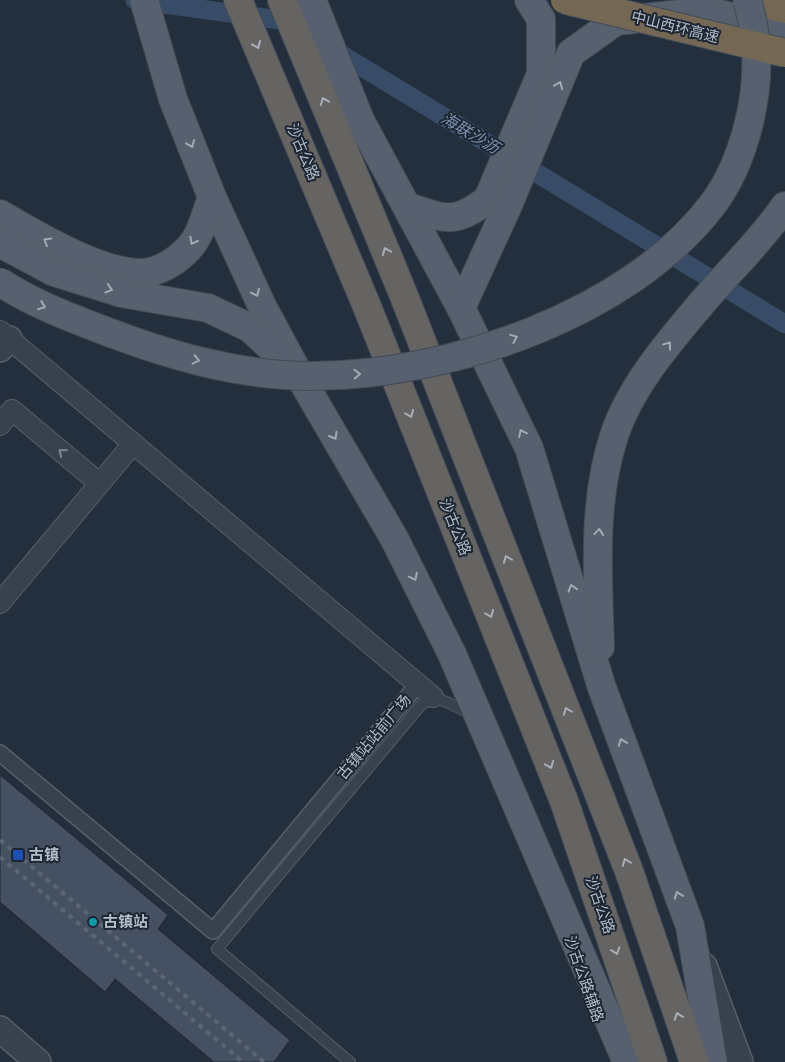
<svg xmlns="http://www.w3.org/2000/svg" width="785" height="1062" viewBox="0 0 785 1062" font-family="'DejaVu Sans','Noto Sans SC',sans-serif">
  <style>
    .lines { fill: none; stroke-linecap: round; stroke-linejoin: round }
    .canal { stroke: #394c67; stroke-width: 19 }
    .building { fill: #455162; stroke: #1f2835 }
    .service-casing { stroke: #565f6c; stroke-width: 12 }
    .pedestrian-casing { stroke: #565f6c; stroke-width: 18 }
    .minor-casing { stroke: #565f6c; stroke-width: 22 }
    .tertiary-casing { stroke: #565f6c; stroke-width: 28 }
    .primary-casing { stroke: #414a57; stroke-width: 30 }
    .trunk-casing { stroke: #434c59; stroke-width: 30 }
    .motorway-casing { stroke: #434c59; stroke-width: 30 }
    .service { stroke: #38414e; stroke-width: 10 }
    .pedestrian { stroke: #38414e; stroke-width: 15 }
    .minor { stroke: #38414e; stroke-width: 20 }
    .tertiary { stroke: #38414e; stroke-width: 25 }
    .primary { stroke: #56606e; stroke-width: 28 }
    .trunk { stroke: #656462; stroke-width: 28 }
    .motorway { stroke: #746855; stroke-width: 28 }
    .rail { stroke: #5a6575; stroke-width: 4; stroke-dasharray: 5 5; stroke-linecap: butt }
    .primary-bridge-casing { stroke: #414a57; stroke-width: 30; stroke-linecap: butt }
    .motorway-bridge-casing { stroke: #434c59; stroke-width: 30; stroke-linecap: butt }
    .primary-bridge { stroke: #56606e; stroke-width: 28 }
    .motorway-bridge { stroke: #746855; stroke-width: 28 }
    .oneway { stroke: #a8afba }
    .oneway2 { stroke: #a1aab7 }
    .oneway3 { stroke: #7c8592 }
    .transit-dot { fill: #1a4fb4; stroke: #1d2633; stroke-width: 2 }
    .culture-dot { fill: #0f9aa8; stroke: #1d2633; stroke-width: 2 }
    .labels { text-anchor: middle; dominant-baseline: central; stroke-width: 4; stroke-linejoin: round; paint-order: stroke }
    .street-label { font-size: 15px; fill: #b4bcc9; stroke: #1d2633 }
    .poi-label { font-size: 15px; font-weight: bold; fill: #b4bcc9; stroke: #1d2633; text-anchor: start }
    .water-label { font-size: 16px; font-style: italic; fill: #7c92b1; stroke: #1d2633 }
  </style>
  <rect width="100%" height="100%" fill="#242f3e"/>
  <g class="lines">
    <g class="canal">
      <polyline points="135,0 287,21 299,29"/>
      <polyline points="329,47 785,324"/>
    </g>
  </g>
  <polygon class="building" points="0,775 168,915 158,929 290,1040 274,1062 214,1062 115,979 105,992 0,902"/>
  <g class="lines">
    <g class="service-casing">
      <polyline id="service" points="350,1062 217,949 421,705 433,697 449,703 471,714"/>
    </g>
    <g class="pedestrian-casing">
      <polyline id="pedestrian" points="0,753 213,931 418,684 411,678"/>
    </g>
    <g class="minor-casing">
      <g id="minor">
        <polyline points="0,331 433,697"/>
        <polyline points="0,425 12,410 99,483"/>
        <polyline points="0,603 132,445"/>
      </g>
    </g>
    <g class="tertiary-casing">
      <g id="tertiary">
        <polyline points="0,349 9,339"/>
        <polyline points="704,966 740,1062"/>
        <polyline points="0,1029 38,1062"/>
      </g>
    </g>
    <g class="primary-casing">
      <g id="primary">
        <polyline points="144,0 173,99 212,197 262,306 303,382 394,538 452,654 627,1062"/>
        <polyline points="312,0 360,120 461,308 529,448 601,685 690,926 713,1062"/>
        <polyline points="691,7 785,30"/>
        <path d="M408,207C445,219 455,225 488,199L541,74V19L529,0"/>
        <path d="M0,214C36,235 99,273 141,273C158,273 177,261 188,249C201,236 206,213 212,197"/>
        <polyline points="0,243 54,272 121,293 208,308 250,328 281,357"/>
        <polyline points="461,308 509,203 571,53 616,21 708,11"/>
        <path d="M600,647C598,578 592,503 614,436C630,387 668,343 701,304C729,271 761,241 785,206"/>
      </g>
    </g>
    <g class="trunk-casing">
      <g id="trunk">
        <polyline points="238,0 366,304 564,801 653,1062"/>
        <polyline points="282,0 404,296 629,871 694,1062"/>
      </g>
    </g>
    <g class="motorway-casing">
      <polyline id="motorway" points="749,0 785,9"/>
    </g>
    <use href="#service" class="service"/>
    <use href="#pedestrian" class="pedestrian"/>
    <use href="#minor" class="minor"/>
    <use href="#tertiary" class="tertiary"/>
    <use href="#primary" class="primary"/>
    <use href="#trunk" class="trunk"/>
    <use href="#motorway" class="motorway"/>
    <g class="rail">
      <polyline points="0,840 264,1062"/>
      <polyline points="0,857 243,1062"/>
    </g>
    <g class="primary-bridge-casing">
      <path id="primary-bridge" d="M0,282C31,302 61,314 95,327C164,354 237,376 312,376C447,376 629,315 713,204C731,180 742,151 749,123C759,81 760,41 747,0"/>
    </g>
    <g class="motorway-bridge-casing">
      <polyline id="motorway-bridge" points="565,0 785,53"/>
    </g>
    <use href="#primary-bridge" class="primary-bridge"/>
    <use href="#motorway-bridge" class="motorway-bridge"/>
  </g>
  <defs><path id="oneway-chevron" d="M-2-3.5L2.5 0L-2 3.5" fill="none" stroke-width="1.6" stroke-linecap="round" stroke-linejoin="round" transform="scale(1.25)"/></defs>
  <g class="oneway">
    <use href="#oneway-chevron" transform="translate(257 45) rotate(67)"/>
    <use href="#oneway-chevron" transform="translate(324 101) rotate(-112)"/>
    <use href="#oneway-chevron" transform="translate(386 251) rotate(-112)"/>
    <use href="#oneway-chevron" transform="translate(410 414) rotate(68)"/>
    <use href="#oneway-chevron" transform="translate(507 559) rotate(-111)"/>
    <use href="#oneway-chevron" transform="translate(490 614) rotate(68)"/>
    <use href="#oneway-chevron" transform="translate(567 711) rotate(-111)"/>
    <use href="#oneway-chevron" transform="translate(550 765) rotate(68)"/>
    <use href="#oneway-chevron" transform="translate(626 862) rotate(-111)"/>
    <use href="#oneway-chevron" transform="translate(616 951) rotate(71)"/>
    <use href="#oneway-chevron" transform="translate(678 1016) rotate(-109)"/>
  </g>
  <g class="oneway2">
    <use href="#oneway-chevron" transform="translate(559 85) rotate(-68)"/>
    <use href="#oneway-chevron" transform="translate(191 144) rotate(68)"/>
    <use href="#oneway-chevron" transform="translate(47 241) rotate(-150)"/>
    <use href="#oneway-chevron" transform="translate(193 241) rotate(119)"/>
    <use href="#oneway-chevron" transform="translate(109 289) rotate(17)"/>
    <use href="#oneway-chevron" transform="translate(256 293) rotate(65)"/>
    <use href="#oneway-chevron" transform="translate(42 306) rotate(21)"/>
    <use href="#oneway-chevron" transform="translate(514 338) rotate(-22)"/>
    <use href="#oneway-chevron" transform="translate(668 345) rotate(-53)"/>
    <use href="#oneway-chevron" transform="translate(196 360) rotate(13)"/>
    <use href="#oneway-chevron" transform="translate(357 374) rotate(-3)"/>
    <use href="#oneway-chevron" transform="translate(522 433) rotate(-116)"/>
    <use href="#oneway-chevron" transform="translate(334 436) rotate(60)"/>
    <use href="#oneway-chevron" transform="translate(599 532) rotate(-85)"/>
    <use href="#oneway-chevron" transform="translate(414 577) rotate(64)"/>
    <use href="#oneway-chevron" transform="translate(572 588) rotate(-107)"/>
    <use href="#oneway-chevron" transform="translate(622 742) rotate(-110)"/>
    <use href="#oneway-chevron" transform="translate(678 895) rotate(-110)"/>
  </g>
  <use class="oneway3" href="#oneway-chevron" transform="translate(62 452) rotate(-140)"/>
  <rect class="transit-dot" x="12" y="849" width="12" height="12" rx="2.5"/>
  <circle class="culture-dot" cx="93" cy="922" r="5"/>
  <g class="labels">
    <g class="street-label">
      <text transform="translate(675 27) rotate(14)">中山西环高速</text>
      <text transform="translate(303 152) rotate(67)">沙古公路</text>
      <text transform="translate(455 527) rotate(68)">沙古公路</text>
      <text transform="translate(374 737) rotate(-50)">古镇站站前广场</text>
      <text transform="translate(600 905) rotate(71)">沙古公路</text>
      <text transform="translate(584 979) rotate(71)">沙古公路辅路</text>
    </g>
    <g class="poi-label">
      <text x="29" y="855">古镇</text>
      <text x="103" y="922">古镇站</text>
    </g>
    <g class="water-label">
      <text transform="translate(470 133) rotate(31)">海联沙沥</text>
    </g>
  </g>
</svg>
